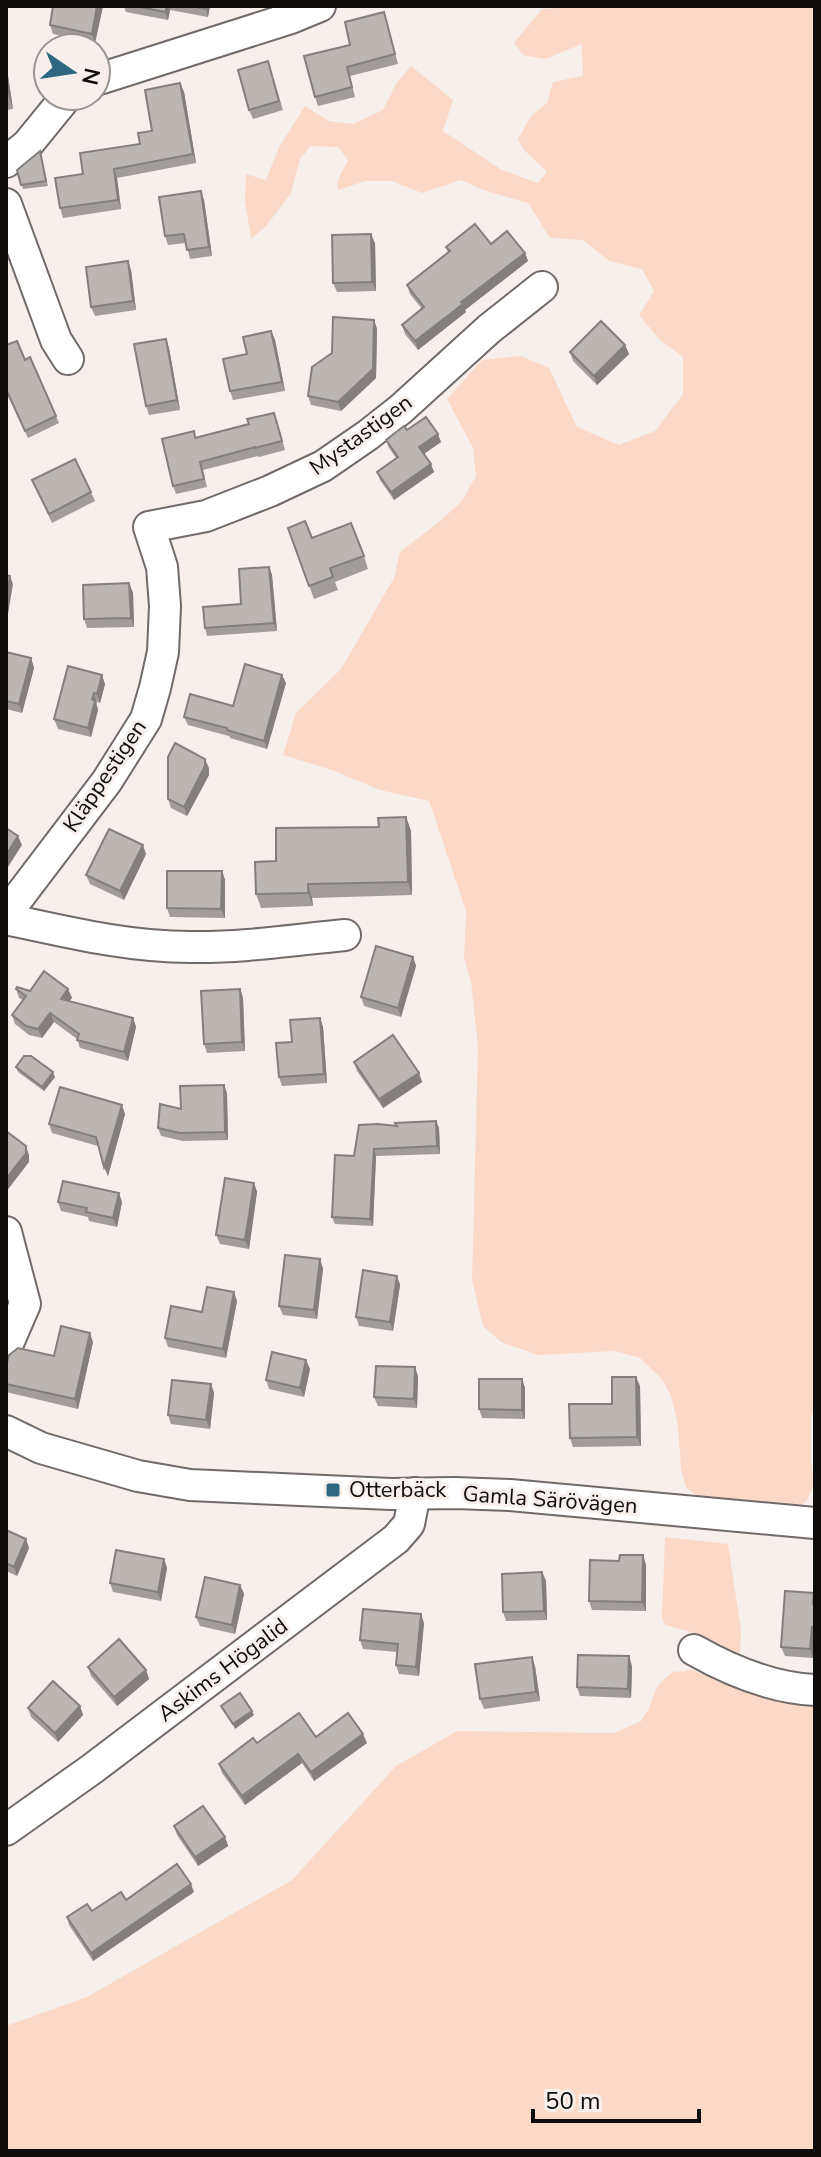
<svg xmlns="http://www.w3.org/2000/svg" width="821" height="2157" viewBox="0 0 821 2157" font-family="'Nunito Sans',sans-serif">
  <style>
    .green { fill: #fcd9c7 }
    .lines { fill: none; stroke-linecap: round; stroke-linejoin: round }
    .minor-casing { stroke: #706a68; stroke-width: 34 }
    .minor { stroke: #fff; stroke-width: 30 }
    .wall { fill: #a29d9a }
    .shaded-wall { fill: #847f7d }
    .building { fill: #bcb6b3; stroke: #847f7d; stroke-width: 2 }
    .poi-dot { fill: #2d6880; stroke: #f6efec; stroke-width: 3 }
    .labels { text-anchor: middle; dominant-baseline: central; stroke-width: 6; stroke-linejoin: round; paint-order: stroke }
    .street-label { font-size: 22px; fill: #0f0d0c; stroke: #f6efec }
    .poi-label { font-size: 22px; fill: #0f0d0c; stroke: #f6efec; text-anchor: start }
  </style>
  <rect width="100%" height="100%" fill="#f6efec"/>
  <g class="green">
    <polygon points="589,6 815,6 815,1404 811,1418 811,1460 814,1485 806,1502 792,1508 699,1498 686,1487 681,1469 678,1425 671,1396 662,1379 640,1358 615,1351 538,1355 501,1342 483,1326 472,1280 478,1047 471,982 464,958 466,911 429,801 380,790 332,770 283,755 296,713 341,669 394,578 400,552 439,522 462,501 476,476 473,448 447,399 482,360 521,356 549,368 577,427 619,445 655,431 683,394 683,357 660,340 639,315 654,291 642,269 609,261 583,240 550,238 528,203 486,191 461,180 422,193 392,181 365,181 338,190 337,182 348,160 338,147 311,146 300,159 291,193 267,225 251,239 245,200 246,174 266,180 279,147 305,106 329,121 353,124 383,110 396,84 411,66 453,100 443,131 502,170 538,183 547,172 524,150 518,139 531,116 547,103 553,82 583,76 582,44 545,59 523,55 514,43 542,9"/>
    <polygon points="665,1537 728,1544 741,1630 740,1652 731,1657 722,1654 701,1635 666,1625 662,1619"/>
    <path d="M692,1670C732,1685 773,1690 815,1697V2151H6V2026L87,1997L292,1880L396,1766L457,1731L614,1733L641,1721L648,1710L658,1685L672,1672Z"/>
  </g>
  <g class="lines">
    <g class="minor-casing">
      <g id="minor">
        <polyline points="96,80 291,18 320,6"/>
        <polyline points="6,162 27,145 67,96"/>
        <polyline points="6,204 56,340 68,359"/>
        <polyline points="6,914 107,781 146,719 155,688 163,652 165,606 162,567 149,527 206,516 270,491 323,466 368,435 401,409 489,329 542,287"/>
        <path d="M6,919C67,932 127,947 190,947C241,948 293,940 345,935"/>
        <polyline points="6,1232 25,1304 6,1348"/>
        <polyline points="6,1431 41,1448 138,1476 190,1485 391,1494 455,1493 510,1495 815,1523"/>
        <path d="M694,1650C731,1671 771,1688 815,1690"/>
        <polyline points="6,1830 92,1769 396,1539 409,1524 415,1493"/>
      </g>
    </g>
    <use href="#minor" class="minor"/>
  </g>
  <g class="wall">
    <polygon points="53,6 103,6 95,43 53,34 50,25"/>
    <polygon points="124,6 210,6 208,17 170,10 168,20 126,12"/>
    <polygon points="384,12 398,64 350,76 355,97 318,106 315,97 350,45"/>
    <polygon points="268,61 283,110 253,119 249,110"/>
    <polygon points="6,63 13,109 6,110"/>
    <polygon points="180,83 184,92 196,163 117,178 121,209 63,218 60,208 83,174 140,144 152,131"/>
    <polygon points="41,156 48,186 23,189 17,170"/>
    <polygon points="204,200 212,256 190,259 186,243 168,245 165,236"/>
    <polygon points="375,243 376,291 337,292 333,283"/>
    <polygon points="491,244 525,253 528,261 465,310 466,312 418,350 405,334 402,325 422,309 410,294 407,285 448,253 446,247"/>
    <polygon points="131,270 136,310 95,316 91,307"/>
    <polygon points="374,320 377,329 376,378 341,411 311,405 308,396"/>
    <polygon points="271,331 275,340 285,391 233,400 230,391 247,354"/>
    <polygon points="6,345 25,360 56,416 59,423 28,438 8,396 6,396"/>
    <polygon points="625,345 629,354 597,385 573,361 570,352"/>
    <polygon points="169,348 180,410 149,415 146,406"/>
    <polygon points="277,421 285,450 259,457 258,456 203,470 207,487 176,494 173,486 194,431 196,438"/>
    <polygon points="407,430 441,442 424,454 434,472 394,500 380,480 377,472 396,458 389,448 386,440"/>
    <polygon points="32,480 91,492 95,501 52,523"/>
    <polygon points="288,528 364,556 368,569 335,582 338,590 314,599"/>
    <polygon points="269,567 272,575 277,631 207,636 205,628 241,604"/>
    <polygon points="129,583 133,593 134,627 87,628 84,619"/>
    <polygon points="6,652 31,658 34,668 22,713 6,709"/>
    <polygon points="286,683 267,749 230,738 229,736 188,725 184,717 233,706"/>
    <polygon points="105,684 100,703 97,702 96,704 98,710 91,737 58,729 54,719"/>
    <polygon points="209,768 209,775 187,816 171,808 168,799"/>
    <polygon points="406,817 411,831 412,895 312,898 313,906 261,908 256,894 276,861"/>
    <polygon points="146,854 124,900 90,884 86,875"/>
    <polygon points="222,871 225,880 225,918 170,917 167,908"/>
    <polygon points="413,957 416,966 401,1017 364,1006 361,997"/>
    <polygon points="16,989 30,991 68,989 72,998 69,1001 133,1018 136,1027 128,1061 80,1048 77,1039 54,1022 42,1038 29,1035 15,1024 12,1015 23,1000 19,998"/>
    <polygon points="240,989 243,998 245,1051 207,1053 204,1044"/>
    <polygon points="320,1018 323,1027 327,1083 282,1086 279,1077"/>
    <polygon points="354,1062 419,1073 422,1082 383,1108 357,1071"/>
    <polygon points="16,1067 55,1077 44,1091 18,1072"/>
    <polygon points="227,1093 228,1140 183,1141 161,1136 158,1128 181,1109"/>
    <polygon points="125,1114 108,1176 98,1146 52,1133 49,1124"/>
    <polygon points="436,1121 439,1128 440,1154 376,1156 373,1226 335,1224 332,1217 354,1156 396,1126 395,1123"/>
    <polygon points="254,1183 257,1192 249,1249 220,1244 216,1235"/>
    <polygon points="58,1202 122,1202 117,1227 89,1221 88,1217 61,1211"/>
    <polygon points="320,1259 323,1269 317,1319 283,1315 279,1306"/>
    <polygon points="397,1276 400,1285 393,1331 359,1326 356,1317"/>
    <polygon points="237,1301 226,1358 168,1347 165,1338 202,1312"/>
    <polygon points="93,1342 78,1409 6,1392 6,1366 54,1356"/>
    <polygon points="310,1369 304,1397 269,1389 266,1380"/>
    <polygon points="418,1376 417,1408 378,1406 374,1397"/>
    <polygon points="522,1379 525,1388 525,1419 482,1418 479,1409"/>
    <polygon points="211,1384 214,1393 210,1429 171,1424 168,1415"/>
    <polygon points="640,1386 641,1446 573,1447 570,1438 612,1404"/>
    <polygon points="6,1530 29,1548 17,1576 6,1571"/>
    <polygon points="643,1555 646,1565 646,1611 592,1610 589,1601 619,1561"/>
    <polygon points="164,1559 167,1568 161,1601 113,1592 110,1583"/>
    <polygon points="542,1572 546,1581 547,1620 506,1621 503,1612"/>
    <polygon points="240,1585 244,1594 235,1634 200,1626 196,1617"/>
    <polygon points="814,1593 815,1636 813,1658 785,1656 781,1647"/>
    <polygon points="424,1623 419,1676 399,1674 396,1665 397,1652 363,1649 360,1640"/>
    <polygon points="535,1666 540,1701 484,1709 480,1699"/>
    <polygon points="632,1666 631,1698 580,1696 577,1687"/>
    <polygon points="88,1667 146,1670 149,1679 117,1706 91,1676"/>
    <polygon points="80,1706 83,1715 58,1742 31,1717 28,1708"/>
    <polygon points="316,1737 367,1743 314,1781 302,1763 245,1805 222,1773 219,1764 257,1743"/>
    <polygon points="174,1826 225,1837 228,1846 198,1866 177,1835"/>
    <polygon points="194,1892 93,1961 69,1925 67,1917 92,1911 126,1900"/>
  </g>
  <g class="shaded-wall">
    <polygon points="97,6 103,6 95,43 92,34"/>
    <polygon points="167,6 169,6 170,10 168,20 165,12"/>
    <polygon points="206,6 210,6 208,17 206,9"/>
    <polygon points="6,63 13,109 8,94 6,81"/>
    <polygon points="180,83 184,92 196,163 193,154"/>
    <polygon points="114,169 117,178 121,209 118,200"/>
    <polygon points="201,191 204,200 212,256 209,247"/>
    <polygon points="371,234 375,243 376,291 372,282"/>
    <polygon points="525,253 528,261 465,310 466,312 418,350 415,341 461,302"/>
    <polygon points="128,261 131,270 136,310 133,301"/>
    <polygon points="374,320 377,329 376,378 341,411 338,402"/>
    <polygon points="271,331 275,340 285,391 282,382"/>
    <polygon points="166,339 169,348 180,410 177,400"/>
    <polygon points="625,345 629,354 597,385 594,376"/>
    <polygon points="438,434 441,442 422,455 419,447"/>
    <polygon points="431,464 434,472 394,500 391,492"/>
    <polygon points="269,567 272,575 277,631 274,623"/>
    <polygon points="10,576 13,584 8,614 6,609 6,601"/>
    <polygon points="129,583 133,593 134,627 131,618"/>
    <polygon points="31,658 34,668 22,713 19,704"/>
    <polygon points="102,675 105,684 100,703 97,694"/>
    <polygon points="282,675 286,683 267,749 264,741"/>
    <polygon points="94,693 98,710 91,737 88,728 92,699"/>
    <polygon points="205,759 209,768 209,775 187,816 184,807"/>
    <polygon points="406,817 411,831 412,895 408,882"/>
    <polygon points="18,836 22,845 6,870 6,855"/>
    <polygon points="143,845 146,854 124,900 120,891"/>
    <polygon points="222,871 225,880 225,918 221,909"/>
    <polygon points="308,884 312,898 313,906 308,893"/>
    <polygon points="413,957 416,966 401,1017 398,1008"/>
    <polygon points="68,989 72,998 64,1008 61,999"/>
    <polygon points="240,989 243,998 245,1051 242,1042"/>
    <polygon points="50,1013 54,1022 42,1038 38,1029"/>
    <polygon points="133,1018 136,1027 128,1061 124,1052"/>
    <polygon points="320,1018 323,1027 327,1083 324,1074"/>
    <polygon points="53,1072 55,1077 44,1091 42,1087"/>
    <polygon points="419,1073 422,1082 383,1108 379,1099"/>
    <polygon points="224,1085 227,1093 228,1140 225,1132"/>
    <polygon points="122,1105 125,1114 108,1176 104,1167"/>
    <polygon points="436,1121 439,1128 440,1154 437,1146"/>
    <polygon points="26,1146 29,1155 29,1162 6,1192 6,1179"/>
    <polygon points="374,1149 376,1156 373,1226 370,1219"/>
    <polygon points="254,1183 257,1192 249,1249 245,1240"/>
    <polygon points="119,1193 122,1202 117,1227 113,1218"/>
    <polygon points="320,1259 323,1269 317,1319 314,1310"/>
    <polygon points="397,1276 400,1285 393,1331 390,1322"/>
    <polygon points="234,1292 237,1301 226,1358 223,1349"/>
    <polygon points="90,1333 93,1342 78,1409 75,1399"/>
    <polygon points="306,1360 310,1369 304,1397 300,1388"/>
    <polygon points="415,1367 418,1376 417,1408 414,1399"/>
    <polygon points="636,1377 640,1386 641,1446 637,1437"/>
    <polygon points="522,1379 525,1388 525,1419 522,1410"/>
    <polygon points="211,1384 214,1393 210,1429 206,1420"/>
    <polygon points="26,1539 29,1548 17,1576 14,1567"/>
    <polygon points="643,1555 646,1565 646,1611 642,1602"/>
    <polygon points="164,1559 167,1568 161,1601 158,1592"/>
    <polygon points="542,1572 546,1581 547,1620 544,1611"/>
    <polygon points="240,1585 244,1594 235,1634 232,1625"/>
    <polygon points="421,1614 424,1623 419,1676 416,1667"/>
    <polygon points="812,1627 815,1636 813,1658 810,1649"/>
    <polygon points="629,1656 632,1666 631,1698 628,1689"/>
    <polygon points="532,1657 535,1666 540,1701 536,1692"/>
    <polygon points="146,1670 149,1679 117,1706 114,1697"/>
    <polygon points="80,1706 83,1715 58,1742 55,1733"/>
    <polygon points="252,1711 254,1715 235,1729 233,1724"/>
    <polygon points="363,1734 367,1743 314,1781 311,1772"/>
    <polygon points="298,1754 302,1763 245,1805 242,1796"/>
    <polygon points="225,1837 228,1846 198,1866 195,1857"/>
    <polygon points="191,1884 194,1892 93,1961 91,1953"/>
  </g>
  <g class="building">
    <polygon points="53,6 97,6 92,34 50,25"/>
    <polygon points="135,6 167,6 165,12"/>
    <polygon points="190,6 206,6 206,9"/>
    <polygon points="384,12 395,54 347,67 352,87 315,97 304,56 350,45 345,22"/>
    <polygon points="268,61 279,101 249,110 238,70"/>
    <polygon points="180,83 193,154 114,169 118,200 60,208 55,178 83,174 80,153 140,144 138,133 152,131 145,90"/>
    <polygon points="40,151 46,181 21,185 17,170"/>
    <polygon points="201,191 209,247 187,250 184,234 165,236 159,197"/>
    <polygon points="475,224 491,244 507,231 525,253 461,302 463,304 415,341 402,325 424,307 407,285 450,251 446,247"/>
    <polygon points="371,234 372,282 333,283 332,235"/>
    <polygon points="128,261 133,301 91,307 86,267"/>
    <polygon points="333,317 374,320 373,369 338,402 308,396 312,367 332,353"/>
    <polygon points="601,321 625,345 594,376 570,352"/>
    <polygon points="271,331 282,382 230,391 223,359 247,354 243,337"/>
    <polygon points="166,339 177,400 146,406 134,344"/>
    <polygon points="17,341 25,360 30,357 56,416 25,431 6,389 6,345"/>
    <polygon points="274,413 282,441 255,448 255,447 200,462 204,479 173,486 162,439 194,431 195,438 249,424 247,419"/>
    <polygon points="426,417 438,434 419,447 431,464 391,492 377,472 398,457 386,440 404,426 407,430"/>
    <polygon points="75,459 91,492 49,514 32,480"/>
    <polygon points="305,521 312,538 351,523 364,556 330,568 333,577 309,586 288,528"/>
    <polygon points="269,567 274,623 205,628 203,607 241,604 239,569"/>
    <polygon points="6,575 10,576 6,601"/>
    <polygon points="129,583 131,618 84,619 83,585"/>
    <polygon points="6,652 31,658 19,704 6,701"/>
    <polygon points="245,664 282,675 264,741 227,730 227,728 184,717 190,694 233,706"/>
    <polygon points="68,666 102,675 97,694 94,693 92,699 95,701 88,728 54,719"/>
    <polygon points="175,743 205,759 205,766 184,807 168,799 168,757"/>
    <polygon points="406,817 408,882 308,884 308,893 256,894 255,862 276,861 276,828 379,827 378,818"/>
    <polygon points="6,828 18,836 6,855"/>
    <polygon points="109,829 143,845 120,891 86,875"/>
    <polygon points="167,871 222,871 221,909 167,908"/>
    <polygon points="376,946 413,957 398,1008 361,997"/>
    <polygon points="44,971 68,989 61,999 133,1018 124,1052 77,1040 79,1034 50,1013 38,1029 26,1026 12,1015 26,996 16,989 17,987 30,991"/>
    <polygon points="240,989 242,1042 204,1044 201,991"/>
    <polygon points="320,1018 324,1074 279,1077 276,1043 292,1042 290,1020"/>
    <polygon points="393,1035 419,1073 379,1099 354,1062"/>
    <polygon points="24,1056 31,1056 53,1072 42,1087 16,1067"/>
    <polygon points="224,1085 225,1132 180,1133 158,1128 160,1104 181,1109 180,1086"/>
    <polygon points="60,1087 122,1105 104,1167 96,1137 49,1124"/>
    <polygon points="436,1121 437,1146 374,1149 370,1219 332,1217 335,1155 354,1156 359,1125 378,1124 397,1126 395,1123"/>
    <polygon points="6,1131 26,1146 26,1153 6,1179"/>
    <polygon points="225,1178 254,1183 245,1240 216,1235"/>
    <polygon points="63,1181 119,1193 113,1218 86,1212 87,1208 58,1202"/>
    <polygon points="285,1255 320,1259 314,1310 279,1306"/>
    <polygon points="363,1270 397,1276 390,1322 356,1317"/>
    <polygon points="207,1287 234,1292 223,1349 165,1338 171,1306 202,1312"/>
    <polygon points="61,1326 90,1333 75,1399 6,1384 6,1366 9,1355 18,1348 54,1356"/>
    <polygon points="272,1352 306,1360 300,1388 266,1380"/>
    <polygon points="376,1366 415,1367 414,1399 374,1397"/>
    <polygon points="612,1377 636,1377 637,1437 570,1438 569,1404 612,1404"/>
    <polygon points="479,1379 522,1379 522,1410 479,1409"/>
    <polygon points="172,1380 211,1384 206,1420 168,1415"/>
    <polygon points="6,1530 26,1539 14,1567 6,1563"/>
    <polygon points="116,1550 164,1559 158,1592 110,1583"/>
    <polygon points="620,1555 643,1555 642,1602 589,1601 590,1560 619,1561"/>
    <polygon points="542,1572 544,1611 503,1612 502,1574"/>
    <polygon points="205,1577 240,1585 232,1625 196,1617"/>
    <polygon points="785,1591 814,1593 813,1604 815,1605 815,1628 812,1627 810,1649 781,1647"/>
    <polygon points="363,1609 421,1614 416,1667 396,1665 398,1644 360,1640"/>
    <polygon points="119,1639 146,1670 114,1697 88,1667"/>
    <polygon points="578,1655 629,1656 628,1689 577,1687"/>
    <polygon points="532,1657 536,1692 480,1699 475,1664"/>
    <polygon points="53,1681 80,1706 55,1733 28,1708"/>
    <polygon points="240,1693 252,1711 233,1724 221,1706"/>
    <polygon points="299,1713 316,1737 348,1713 363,1734 311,1772 298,1754 242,1796 219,1764 253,1738 257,1743"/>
    <polygon points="203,1806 225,1837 195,1857 174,1826"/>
    <polygon points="177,1864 191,1884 91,1953 67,1917 87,1904 92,1911 121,1892 126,1900"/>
  </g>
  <rect class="poi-dot" x="325" y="1482" width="16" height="16" rx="4"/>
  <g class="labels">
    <g class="street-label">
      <text transform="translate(361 435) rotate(-36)">Mystastigen</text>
      <text transform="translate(105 776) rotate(-56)">Kläppestigen</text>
      <text transform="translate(550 1500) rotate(4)">Gamla Särövägen</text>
      <text transform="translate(223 1670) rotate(-37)">Askims Högalid</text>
    </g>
    <g class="poi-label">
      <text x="349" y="1490">Otterbäck</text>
    </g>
  </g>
  <rect width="821" height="2157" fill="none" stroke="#0f0d0c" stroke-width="16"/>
  <g transform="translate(72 72) rotate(103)"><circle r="38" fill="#f6efec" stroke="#9a9592" stroke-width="2"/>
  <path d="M0-6L14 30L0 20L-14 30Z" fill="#2d6880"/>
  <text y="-12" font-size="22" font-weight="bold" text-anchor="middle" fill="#0f0d0c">N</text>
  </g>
  <path d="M533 2109v12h166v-12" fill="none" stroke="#0f0d0c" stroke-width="4"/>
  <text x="545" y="2109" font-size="24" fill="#0f0d0c" stroke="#f6efec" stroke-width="6" paint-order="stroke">50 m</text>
</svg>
